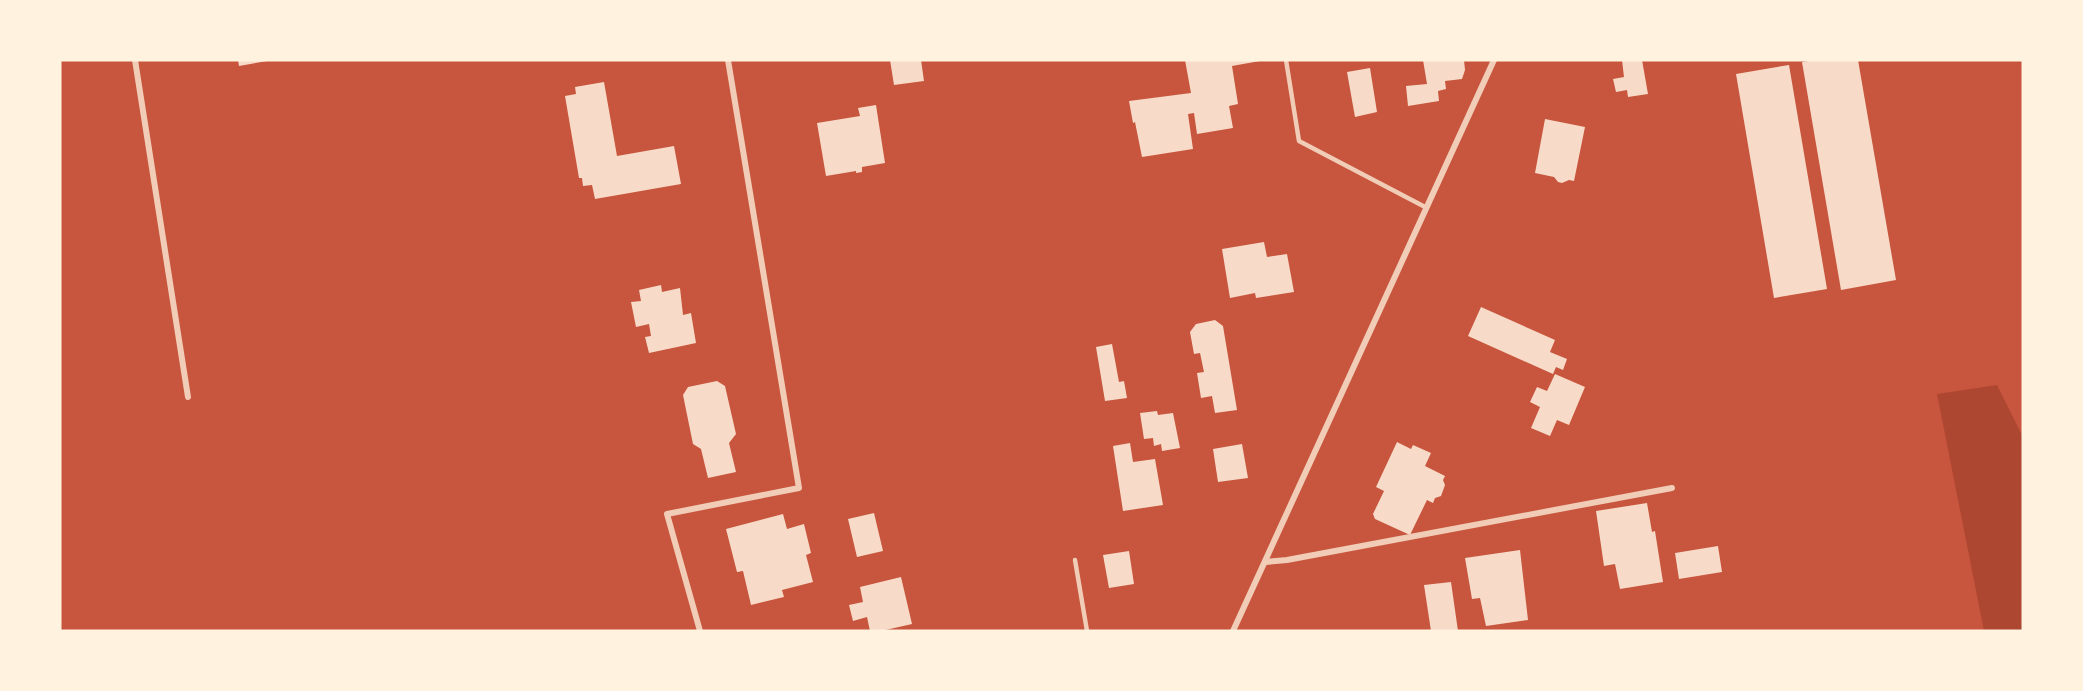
<svg xmlns="http://www.w3.org/2000/svg" width="2083" height="691" viewBox="0 0 2083 691" font-family="Manrope,sans-serif">
  <style>
    .green { fill: #ae4732 }
    .building { fill: #f7dbc8 }
    .lines { fill: none; stroke-linecap: round; stroke-linejoin: round }
    .service { stroke: #f1ccb7; stroke-width: 4.5 }
    .minor { stroke: #f1ccb7; stroke-width: 6 }
  </style>
  <rect width="100%" height="100%" fill="#c8553d"/>
  <polygon class="green" points="1997,385 2023,437 2023,631 1984,631 1937,394"/>
  <g class="building">
    <polygon points="238,60 267,60 267,61 239,66"/>
    <polygon points="890,60 921,60 924,81 894,85"/>
    <polygon points="1185,60 1260,61 1232,66 1238,104 1229,106 1233,128 1197,134 1194,113 1188,114 1193,149 1142,157 1135,122 1133,123 1129,101 1191,93"/>
    <polygon points="1423,60 1464,60 1465,70 1462,79 1445,81 1446,89 1438,91 1439,101 1408,106 1406,86 1427,84"/>
    <polygon points="1622,60 1642,60 1648,94 1628,97 1627,90 1616,92 1613,79 1624,77"/>
    <polygon points="1815,60 1858,60 1896,280 1841,290 1802,62"/>
    <polygon points="1789,65 1827,289 1774,298 1736,74"/>
    <polygon points="1370,68 1377,112 1355,117 1347,72"/>
    <polygon points="604,82 617,156 674,146 681,184 595,199 592,185 583,186 582,178 579,178 565,96 576,94 575,87"/>
    <polygon points="876,105 885,163 862,167 862,172 856,173 856,171 826,176 817,123 860,116 858,108"/>
    <polygon points="1545,119 1585,127 1574,181 1569,180 1562,183 1558,182 1554,177 1535,173"/>
    <polygon points="1264,242 1267,257 1287,254 1294,292 1256,298 1255,293 1230,298 1222,249"/>
    <polygon points="661,285 662,292 680,288 683,315 691,313 696,343 649,353 645,337 651,336 649,324 636,327 631,302 641,301 639,290"/>
    <polygon points="1481,307 1555,340 1550,352 1567,359 1563,370 1556,367 1553,374 1468,336"/>
    <polygon points="1215,320 1223,326 1237,410 1215,413 1212,396 1201,398 1197,373 1204,372 1200,353 1194,354 1190,332 1196,324"/>
    <polygon points="1112,344 1119,382 1124,381 1127,398 1105,401 1096,347"/>
    <polygon points="1555,374 1585,387 1569,425 1557,420 1550,436 1531,428 1540,407 1530,402 1537,387 1547,391"/>
    <polygon points="717,381 725,386 736,434 729,443 736,472 708,478 701,449 693,444 683,395 688,387"/>
    <polygon points="1157,411 1158,415 1173,413 1180,448 1162,451 1161,444 1154,446 1153,438 1144,439 1140,413"/>
    <polygon points="1397,442 1411,449 1413,445 1431,453 1425,466 1445,476 1443,480 1445,485 1441,496 1435,498 1433,503 1427,500 1410,535 1375,519 1373,514 1384,491 1376,487"/>
    <polygon points="1130,443 1133,462 1155,459 1163,505 1123,511 1113,446"/>
    <polygon points="1242,444 1248,478 1218,482 1213,449"/>
    <polygon points="1647,503 1652,532 1655,531 1663,582 1620,589 1615,564 1604,566 1596,511"/>
    <polygon points="874,513 883,551 857,557 848,519"/>
    <polygon points="783,514 787,529 804,524 811,553 806,555 813,582 782,590 784,597 751,605 743,571 737,572 726,529"/>
    <polygon points="1718,546 1722,572 1679,579 1675,553"/>
    <polygon points="1520,550 1528,620 1486,626 1480,598 1472,599 1465,558"/>
    <polygon points="1129,551 1134,584 1109,588 1103,555"/>
    <polygon points="901,577 912,624 881,631 870,631 867,617 853,621 849,605 863,602 860,587"/>
    <polygon points="1451,582 1458,631 1431,631 1424,585"/>
  </g>
  <g class="lines">
    <g class="service">
      <polyline points="1286,60 1299,141 1427,208"/>
      <polyline points="1075,560 1087,631"/>
    </g>
    <g class="minor">
      <polyline points="135,60 188,397"/>
      <polyline points="1265,562 1287,560 1672,488"/>
      <polyline points="700,631 667,514 799,488 728,60"/>
      <polyline points="1233,631 1494,60"/>
    </g>
  </g>
  <rect width="2083" height="691" fill="none" stroke="#fff3e0" stroke-width="123"/>
</svg>
